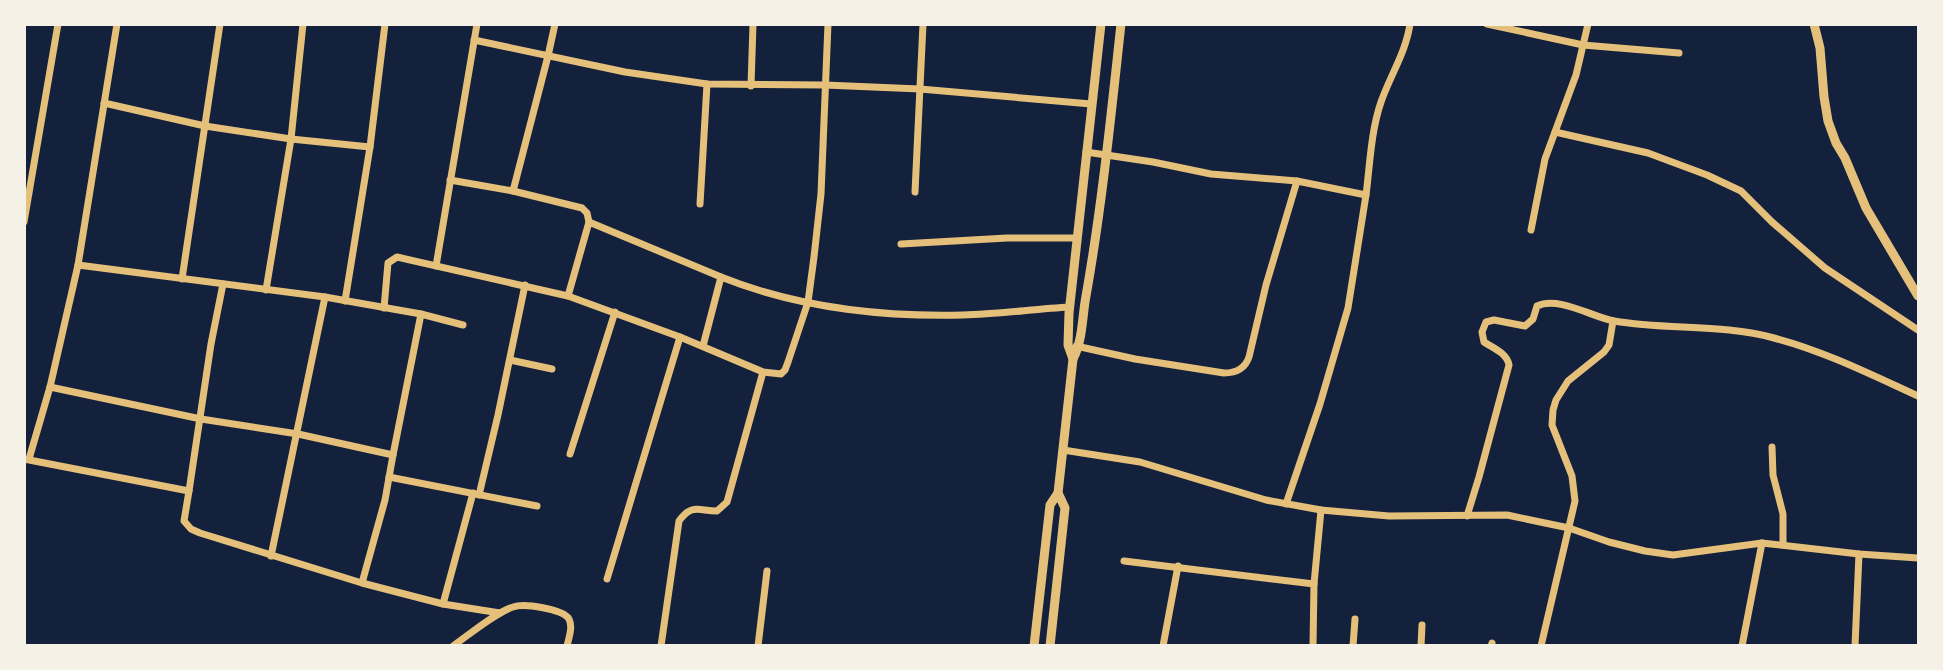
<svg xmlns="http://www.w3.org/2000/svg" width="1943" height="670" viewBox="0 0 1943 670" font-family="'Asap Condensed',sans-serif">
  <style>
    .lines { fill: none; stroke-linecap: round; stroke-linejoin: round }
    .minor { stroke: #e5c07b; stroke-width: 7 }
    .tertiary { stroke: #e5c07b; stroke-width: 9 }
  </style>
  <rect width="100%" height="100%" fill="#14213d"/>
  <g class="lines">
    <g class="minor">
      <polyline points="1487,24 1583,45 1679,53"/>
      <polyline points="474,40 625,72 707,84 825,85 920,89 1091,104"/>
      <polyline points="751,86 753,24"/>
      <polyline points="104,103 205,126 291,139 370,147"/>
      <polyline points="1555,132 1648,153 1707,175 1741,191 1772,222 1825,268 1918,330"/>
      <path d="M1086,152L1153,162L1211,174L1297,181L1366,195C1370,164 1371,131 1381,102C1390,76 1406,52 1410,24"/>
      <polyline points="450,180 513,191 582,208 587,213 589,222"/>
      <polyline points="513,191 548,56 555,24"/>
      <polyline points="915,192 923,24"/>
      <polyline points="700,204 707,84"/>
      <polyline points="24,222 58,24"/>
      <polyline points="1531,230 1545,159 1576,75 1588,24"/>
      <polyline points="901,244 1007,238 1076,238"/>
      <polyline points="78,265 325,297 421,314"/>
      <polyline points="436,266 477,24"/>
      <polyline points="182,279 220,24"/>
      <polyline points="266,290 291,139 303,24"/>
      <polyline points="568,296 589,222 721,277"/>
      <polyline points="345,301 370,147 385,24"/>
      <polyline points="384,308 388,263 397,257 568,296 680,337 763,372 781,374 785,370 788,362 808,302 814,257 821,194 828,24"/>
      <path d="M703,346L721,277C796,307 882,317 963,315C999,314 1034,309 1070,307"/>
      <path d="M1076,346L1135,359L1224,373C1236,373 1245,369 1249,357L1266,285L1297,181"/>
      <polyline points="510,360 552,369"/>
      <polyline points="50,387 201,419 298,434 393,455 385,500 362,583"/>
      <polyline points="1772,447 1773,475 1783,514 1783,545"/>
      <polyline points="1063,450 1140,462 1266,500 1321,510 1389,516 1507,515 1569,528 1609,542 1645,551 1673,555 1762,543 1859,554 1918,558"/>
      <polyline points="570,454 615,312"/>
      <polyline points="393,455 421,314 463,325"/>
      <polyline points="24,459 189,491 184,521 191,529 200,533 362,583 443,604 500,613"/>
      <polyline points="29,459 50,387 78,265 117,24"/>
      <polyline points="389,477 537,506"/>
      <polyline points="189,491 211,344 223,284"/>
      <polyline points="479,495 498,415 525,285"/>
      <polyline points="1286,504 1320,404 1348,308 1366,195"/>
      <path d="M1467,516L1479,477L1509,365C1507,353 1493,348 1484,342L1482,332L1486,322L1494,320L1525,326L1533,319L1537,306C1559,296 1592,317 1614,321C1667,330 1723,324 1774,338C1824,351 1872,375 1918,396"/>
      <polyline points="271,556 325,297"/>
      <polyline points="1124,561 1314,584"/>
      <polyline points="607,579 680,337"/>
      <polyline points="443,604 473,493"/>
      <path d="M453,646C470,634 495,613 513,607C524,603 563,609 569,619C573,627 569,637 567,646"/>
      <path d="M661,646L679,521C692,503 699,511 717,511L727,502L763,372"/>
      <polyline points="758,646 767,571"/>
      <polyline points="1163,646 1178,566"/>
      <polyline points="1313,646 1314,584 1321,510"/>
      <polyline points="1353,646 1355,619"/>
      <polyline points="1421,646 1422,625"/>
      <polyline points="1491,646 1492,643"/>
      <polyline points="1541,646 1575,501 1572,476 1552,425 1553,410 1556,400 1568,381 1604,352 1609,345 1613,321"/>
      <polyline points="1742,646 1762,543"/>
      <polyline points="1855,646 1859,554"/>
    </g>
    <g class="tertiary">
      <polyline points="1814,24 1820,48 1824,97 1828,121 1836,143 1845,158 1866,208 1918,296"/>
      <polyline points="1073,359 1068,345 1069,313 1101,24"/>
      <path d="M1034,646L1050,505L1058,493L1073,359C1083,340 1082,317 1086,296C1102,206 1111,115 1121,24"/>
      <polyline points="1050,646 1065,508 1058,493"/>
    </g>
  </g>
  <rect width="1943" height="670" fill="none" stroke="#f6f1e7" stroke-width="52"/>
</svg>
